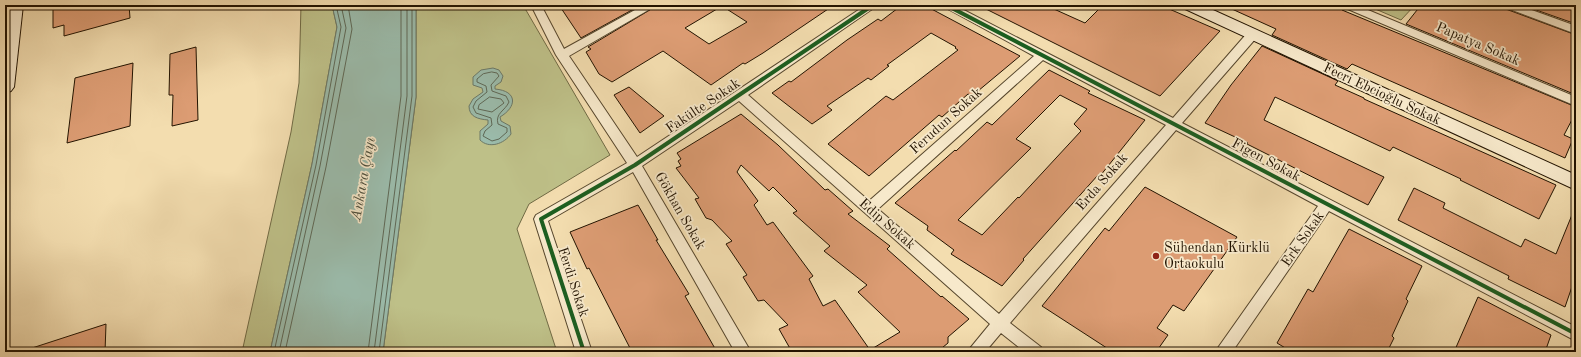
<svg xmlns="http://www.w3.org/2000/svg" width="1581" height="357" viewBox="0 0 1581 357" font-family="'Old Standard TT',serif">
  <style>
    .green { fill: #bec088; stroke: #706a44 }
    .water { fill: #9bbcac; stroke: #6b7867 }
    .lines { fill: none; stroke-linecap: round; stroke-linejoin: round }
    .shore { stroke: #5e6856; stroke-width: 1 }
    .building { fill: #dc9c73; stroke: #221300; fill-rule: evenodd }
    .street-casing { stroke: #56462c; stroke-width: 2 }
    .secondary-casing { stroke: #221300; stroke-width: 2 }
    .street { fill: #f7e9cb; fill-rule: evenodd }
    .secondary { fill: #f7e9cb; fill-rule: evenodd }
    .cycleway-casing { stroke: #f7e9cb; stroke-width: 6 }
    .cycleway { stroke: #1b5e20; stroke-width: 4 }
    .poi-dot { fill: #8f2418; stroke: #f7e9cb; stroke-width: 1.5 }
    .labels { text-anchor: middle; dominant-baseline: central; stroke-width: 3.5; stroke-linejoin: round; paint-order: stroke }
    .street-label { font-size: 14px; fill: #221300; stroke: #f7e9cb }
    .poi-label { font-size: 14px; fill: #221300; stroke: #f7e9cb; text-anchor: start }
    .water-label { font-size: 15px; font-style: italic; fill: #4c4e3c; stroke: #f7e9cb }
  </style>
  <rect width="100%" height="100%" fill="#f3ddaf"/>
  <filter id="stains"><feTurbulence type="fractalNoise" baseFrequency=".005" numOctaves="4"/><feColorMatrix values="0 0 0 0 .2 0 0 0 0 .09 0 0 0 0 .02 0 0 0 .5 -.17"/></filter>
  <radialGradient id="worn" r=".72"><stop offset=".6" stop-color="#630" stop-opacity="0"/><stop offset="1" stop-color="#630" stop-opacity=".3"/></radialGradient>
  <g class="green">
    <polygon points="301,5 332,5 337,27 312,164 270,352 242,352 291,132 299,83"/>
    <polygon points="416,5 523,5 610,155 529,204 517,229 557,352 383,352 416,97"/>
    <polygon points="1366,5 1415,5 1401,20"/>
  </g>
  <g class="water">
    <polygon points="332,5 416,5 416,97 383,352 270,352 312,164 337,27"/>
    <path d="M493,68L499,70L503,76L501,82L495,86V89C518,91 517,107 500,117L501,121L510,126L511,134C504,144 489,149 480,140V131L488,124V120C478,119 469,117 469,106L473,99L483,92L482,88L473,85V77L481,70Z"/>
  </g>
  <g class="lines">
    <g class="shore">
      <path d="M492,72L497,73L499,76L491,85L492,91L506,96L509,102C505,111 495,113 498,124L507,128V132L499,139L492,141L483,136L485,131L492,125L491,118L476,113L473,107L476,101L487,92L486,86L477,82V79L483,74Z"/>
      <polygon points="490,97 501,99 504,103 492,112 478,109 479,105"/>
      <polyline points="274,352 316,165 341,27 336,5"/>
      <polyline points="279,352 320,166 346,28 341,5"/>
      <polyline points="285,352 326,167 352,29 348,5"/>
      <polyline points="368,352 401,96 401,5"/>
      <polyline points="374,352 407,96 407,5"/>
      <polyline points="379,352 412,96 412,5"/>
    </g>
  </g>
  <g class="building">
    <polygon points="53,5 129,5 130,18 64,36 64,25 53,28"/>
    <polygon points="559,5 641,5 581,38"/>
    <path d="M658,5H834L763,53L745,64L743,63L711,85L663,51L612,82L599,74L586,52L591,49L588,47ZM722,6L747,22L709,44L685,28Z"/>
    <polygon points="902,5 924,5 1020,56 972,96 968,94 942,117 939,115 869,176 828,144 886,96 893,100 958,50 955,48 956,47 931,33 887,65 889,66 871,80 868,78 827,106 832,110 812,124 772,93 789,81 791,82 847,40 878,19 881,21"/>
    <polygon points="978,5 1045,5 1085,23 1103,5 1160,5 1220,31 1160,96"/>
    <polygon points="1223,5 1341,5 1343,9 1342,10 1576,107 1576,112 1564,135 1573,139 1565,158 1352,64 1347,69 1272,35 1276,29"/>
    <polygon points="1421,5 1502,5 1503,8 1576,35 1576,95 1406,24"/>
    <polygon points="1522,5 1576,5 1576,24"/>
    <polygon points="1262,46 1338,81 1335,85 1364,98 1364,99 1556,185 1539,219 1460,180 1461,179 1393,147 1390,151 1275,97 1264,120 1384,177 1368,205 1247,144 1248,143 1205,123 1231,85"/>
    <polygon points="196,47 198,120 172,126 173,95 169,95 170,54"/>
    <polygon points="133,63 130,126 67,143 75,78"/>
    <path d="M1049,70L1090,91L1088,93L1145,120L1100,176L1098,175L1023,259L1024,260L1002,286L951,254L954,250L927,230L928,226L895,203L955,150L956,151L987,122L992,125ZM1060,95L1087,109L1074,124L1081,131L1019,198L1018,197L982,235L958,220L1031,148L1016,139Z"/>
    <polygon points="629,87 664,116 640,133 614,95"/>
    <path d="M741,114L778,145L825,190L828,189L853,211L848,214L890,246L887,249L941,297L942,296L969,319L948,337V343L937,352H792L779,329L788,325L764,300L758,301L743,277L747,275L726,244L732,241L712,220L706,218L695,199L699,198L676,168L681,166L678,161L681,159L677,153ZM741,165L769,191L773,187L797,211L793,213L830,246L824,251L867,285L858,292L900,332L870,350L835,300L823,306L809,279L813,276L773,222L767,225L754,205L758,201L737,172Z"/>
    <polygon points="1145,187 1237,237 1184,311 1173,305 1157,328 1168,335 1156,352 1113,352 1042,306 1105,228 1109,231"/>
    <polygon points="1414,188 1445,203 1443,208 1521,247 1525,239 1556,254 1576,205 1576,275 1565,307 1508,279 1509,276 1398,220"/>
    <polygon points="638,205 658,240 656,240 689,294 685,296 717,352 632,352 589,268 587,269 570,232"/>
    <polygon points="1349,229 1422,266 1406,299 1408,301 1392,336 1394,338 1387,352 1292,352 1277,343 1308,289 1313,292"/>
    <polygon points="1478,297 1551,335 1545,352 1454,352"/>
    <polygon points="106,324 105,352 30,352 29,349"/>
  </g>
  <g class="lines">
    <g class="street-casing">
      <g id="street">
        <path d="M531,5H541L564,49L644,5H657L569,56L637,157L866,5H878L748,95L869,201L1034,56L941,5H954L1173,118L1249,31H1257L1259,34L1257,37L1182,123L1576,327V341L1329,211L1232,352H1215L1318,206L1176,130L1010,323L1041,347L1044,352H1025L1001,333L985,352H967L990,324L739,101L642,166L751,352H735L633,172L548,221L592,352H576L534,219L536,215L627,163L556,55ZM1043,60L1166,125L999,314L878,209Z"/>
        <polygon points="1342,5 1356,5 1576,97 1576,106 1343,7"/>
        <polygon points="1503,5 1518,5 1576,26 1576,34 1504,7"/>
      </g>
    </g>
    <g class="secondary-casing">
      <g id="secondary">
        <polygon points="7,5 23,5 14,87 11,91 5,93 5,22"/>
        <polygon points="1181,5 1202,5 1576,175 1576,190 1183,8"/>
      </g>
    </g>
    <use href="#street" class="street"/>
    <use href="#secondary" class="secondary"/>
    <g class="cycleway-casing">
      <g id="cycleway">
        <polyline points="946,5 1576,334"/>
        <polyline points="584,352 541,219 635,165 873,5"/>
      </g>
    </g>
    <use href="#cycleway" class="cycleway"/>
  </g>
  <circle class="poi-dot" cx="1156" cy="256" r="4"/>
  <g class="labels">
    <g class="street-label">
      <text transform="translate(1478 44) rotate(23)">Papatya Sokak</text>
      <text transform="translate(1382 94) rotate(25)">Fecri Ebcioğlu Sokak</text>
      <text transform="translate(703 106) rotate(-34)">Fakülte Sokak</text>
      <text transform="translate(946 121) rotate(-42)">Ferudun Sokak</text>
      <text transform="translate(1266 160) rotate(28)">Figen Sokak</text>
      <text transform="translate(1102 182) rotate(-49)">Erda Sokak</text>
      <text transform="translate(680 211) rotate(60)">Gökhan Sokak</text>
      <text transform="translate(887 224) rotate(41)">Edip Sokak</text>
      <text transform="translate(1303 239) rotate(-55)">Erk Sokak</text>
      <text transform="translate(573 282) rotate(72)">Ferdi Sokak</text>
    </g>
    <g class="poi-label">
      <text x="1164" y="248">Sühendan Kürklü<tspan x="1164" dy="16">Ortaokulu</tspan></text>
    </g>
    <g class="water-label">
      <text transform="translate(364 179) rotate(-80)">Ankara Çayı</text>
    </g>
  </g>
  <rect width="1581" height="357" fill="none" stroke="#f3ddaf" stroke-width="20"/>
  <rect x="6" y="6" width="1569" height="345" fill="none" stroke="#221300" stroke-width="2"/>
  <rect x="10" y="10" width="1561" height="337" fill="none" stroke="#221300"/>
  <rect width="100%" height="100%" filter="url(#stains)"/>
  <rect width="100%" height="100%" fill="url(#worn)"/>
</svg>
